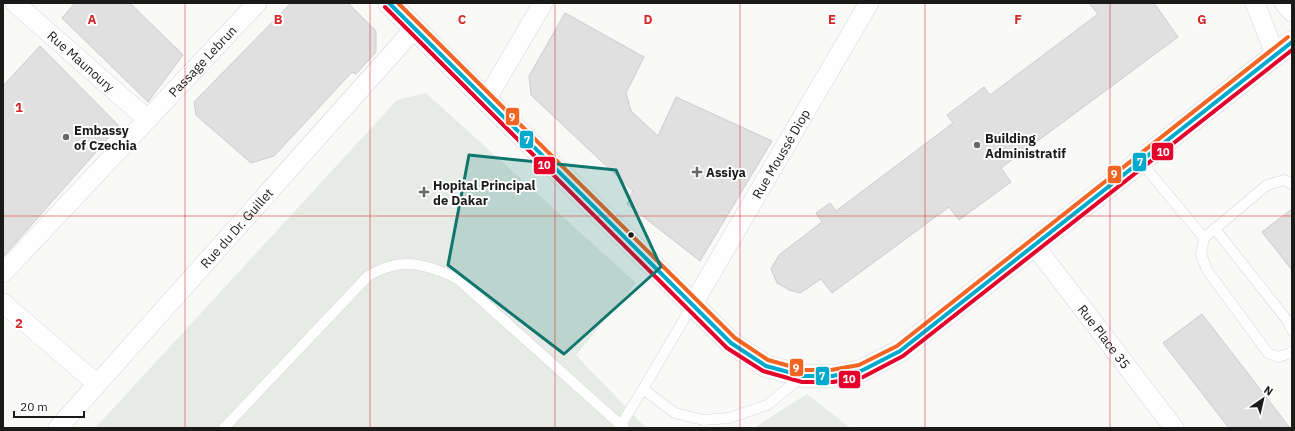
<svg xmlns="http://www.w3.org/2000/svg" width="1295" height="431" viewBox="0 0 1295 431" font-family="'IBM Plex Sans',sans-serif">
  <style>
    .built { fill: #e7ebe5 }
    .building { fill: #dfe0df; stroke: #cbcccb }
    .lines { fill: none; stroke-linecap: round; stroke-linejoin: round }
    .service-casing { stroke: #d5d6d5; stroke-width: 11 }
    .minor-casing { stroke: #d5d6d5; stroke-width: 20 }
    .tertiary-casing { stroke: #d5d6d5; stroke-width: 23 }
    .service { stroke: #fefefe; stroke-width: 10 }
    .minor { stroke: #fefefe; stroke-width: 19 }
    .tertiary { stroke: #fefefe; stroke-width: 22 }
    .bus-1-casing { stroke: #fff; stroke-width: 7 }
    .bus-2-casing { stroke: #fff; stroke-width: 7 }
    .bus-3-casing { stroke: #fff; stroke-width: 7 }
    .bus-1 { stroke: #00a9ce; stroke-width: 4 }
    .bus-2 { stroke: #e4002b; stroke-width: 4 }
    .bus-3 { stroke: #f26522; stroke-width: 4 }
    .marked { fill: #0f766e; fill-opacity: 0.2; stroke: #0f766e; stroke-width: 3; stroke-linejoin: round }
    .grid { fill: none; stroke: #d62828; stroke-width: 1; stroke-opacity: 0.55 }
    .poi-dot { fill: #686967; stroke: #fff; stroke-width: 1.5 }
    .bus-dot { fill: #1a1b19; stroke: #fff; stroke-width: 1.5 }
    .labels { text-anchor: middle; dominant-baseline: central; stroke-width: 4; stroke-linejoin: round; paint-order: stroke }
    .street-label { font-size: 13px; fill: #1a1b19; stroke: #fff }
    .poi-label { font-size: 13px; font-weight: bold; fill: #1a1b19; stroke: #fff; text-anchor: start }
    .grid-label { font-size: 13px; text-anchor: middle; font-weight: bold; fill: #d62828; stroke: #fff; stroke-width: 4; stroke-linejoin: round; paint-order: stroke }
    .line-badge { stroke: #fff; stroke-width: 1.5 }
    .badge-label { font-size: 11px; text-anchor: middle; font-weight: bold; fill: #fff }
  </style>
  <rect width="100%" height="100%" fill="#f9faf8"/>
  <g class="built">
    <polygon points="426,93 636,283 576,355 646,428 95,428 397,100"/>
    <polygon points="807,394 850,428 754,428"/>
  </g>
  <g class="building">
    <polygon points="75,3 130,3 183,55 148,102 62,18"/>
    <polygon points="291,3 348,3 376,31 376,52 356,74 352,72 274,156 251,163 196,115 194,102"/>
    <polygon points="1089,3 1154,3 1178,37 1001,168 1011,182 959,220 949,207 832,293 821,279 800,293 789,290 777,283 771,269 779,255 822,222 816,213 830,203 836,211 953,123 947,115 984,87 990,95 1098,14"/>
    <polygon points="565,13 644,57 626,93 631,111 658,136 676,97 772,141 700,261 627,204 633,191 531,95 529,76"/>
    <polygon points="40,46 119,126 3,257 3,86"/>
    <polygon points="1292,209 1292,270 1262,232"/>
    <polygon points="1202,314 1290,428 1229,428 1163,343"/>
  </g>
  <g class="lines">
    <g class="service-casing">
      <g id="service">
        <polyline points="1140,161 1204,238"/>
        <polyline points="1292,184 1284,180 1267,185 1204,238 1201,254 1207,270 1268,353 1278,357 1291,353 1292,351"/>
        <polyline points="1215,229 1287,320 1292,330"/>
        <polyline points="693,304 643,389 675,413 703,420 729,418 767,405 803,376"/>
        <polyline points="621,425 643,389"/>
        <path d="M224,428L368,276C374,273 381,269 388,267C412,259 437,269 458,279L624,428"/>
      </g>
    </g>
    <g class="minor-casing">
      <g id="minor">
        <path id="s1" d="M15,3L147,119"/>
        <polyline points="1255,3 1275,54"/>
        <polyline points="1284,3 1292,12"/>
        <polyline points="486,100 543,3"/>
        <path id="s2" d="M1035,246L1174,428"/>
        <path id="s3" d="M3,273L257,3"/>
        <polyline points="3,303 97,384"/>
        <path id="s4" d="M693,304L869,3"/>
        <path id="s5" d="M58,428L415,28"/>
      </g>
    </g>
    <g class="tertiary-casing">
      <polyline id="tertiary" points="389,3 731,343 766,366 803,376 832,376 861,371 900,351 1292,42"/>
    </g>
    <use href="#service" class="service"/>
    <use href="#minor" class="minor"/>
    <use href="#tertiary" class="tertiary"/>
    <g class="bus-1-casing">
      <polyline id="bus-1" points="389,3 731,343 766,366 803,376 832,376 861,371 900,351 1292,42"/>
    </g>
    <g class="bus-2-casing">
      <polyline id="bus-2" points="385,7 727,348 763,371 802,382 833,382 863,377 903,356 1292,50"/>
    </g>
    <g class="bus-3-casing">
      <polyline id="bus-3" points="398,3 735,338 768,360 804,370 831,370 859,365 897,346 1288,37"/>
    </g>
    <use href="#bus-1" class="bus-1"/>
    <use href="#bus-2" class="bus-2"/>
    <use href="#bus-3" class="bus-3"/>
  </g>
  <path class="marked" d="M469,155L616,170L661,267L564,354L448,265Z"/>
  <path class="grid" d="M185,3V428M370,3V428M555,3V428M740,3V428M925,3V428M1110,3V428M3,216H1292"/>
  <g class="poi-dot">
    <circle cx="66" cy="137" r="4"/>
    <circle cx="977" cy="145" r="4"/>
    <path d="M695 166h4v4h4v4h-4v4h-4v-4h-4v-4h4z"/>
    <path d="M422 186h4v4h4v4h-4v4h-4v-4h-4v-4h4z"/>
  </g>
  <circle class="bus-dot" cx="631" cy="235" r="3.5"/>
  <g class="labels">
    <g class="street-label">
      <text stroke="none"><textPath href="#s1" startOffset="88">Rue Maunoury</textPath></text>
      <text stroke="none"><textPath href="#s3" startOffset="291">Passage Lebrun</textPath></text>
      <text stroke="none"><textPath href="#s4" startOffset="174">Rue Moussé Diop</textPath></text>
      <text stroke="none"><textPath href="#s5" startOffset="268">Rue du Dr. Guillet</textPath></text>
      <text stroke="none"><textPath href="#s2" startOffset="114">Rue Place 35</textPath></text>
    </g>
    <g class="poi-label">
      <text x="74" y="130">Embassy<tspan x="74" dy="15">of Czechia</tspan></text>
      <text x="985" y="138">Building<tspan x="985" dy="15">Administratif</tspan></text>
      <text x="706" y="172">Assiya</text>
      <text x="433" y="185">Hopital Principal<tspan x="433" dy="15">de Dakar</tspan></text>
    </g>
  </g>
  <g class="grid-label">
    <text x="92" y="24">A</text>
    <text x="278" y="24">B</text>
    <text x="462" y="24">C</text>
    <text x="648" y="24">D</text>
    <text x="832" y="24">E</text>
    <text x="1018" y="24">F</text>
    <text x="1202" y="24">G</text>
    <text x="19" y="112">1</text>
    <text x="19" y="328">2</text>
  </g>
  <g class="line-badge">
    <rect x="505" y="107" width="15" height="19" rx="4" fill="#f26522"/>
    <rect x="519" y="130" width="15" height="19" rx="4" fill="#00a9ce"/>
    <rect x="1151" y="142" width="23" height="19" rx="4" fill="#e4002b"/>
    <rect x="1132" y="152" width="15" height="20" rx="4" fill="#00a9ce"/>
    <rect x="533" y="156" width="23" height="19" rx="4" fill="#e4002b"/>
    <rect x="1107" y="165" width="15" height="19" rx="4" fill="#f26522"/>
    <rect x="789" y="358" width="15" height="19" rx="4" fill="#f26522"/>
    <rect x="815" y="366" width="15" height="20" rx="4" fill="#00a9ce"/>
    <rect x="838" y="370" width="23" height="19" rx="4" fill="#e4002b"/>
  </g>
  <g class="badge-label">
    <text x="512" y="121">9</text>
    <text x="527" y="144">7</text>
    <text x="1163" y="156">10</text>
    <text x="1140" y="166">7</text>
    <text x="544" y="169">10</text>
    <text x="1114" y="178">9</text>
    <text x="796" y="372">9</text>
    <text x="822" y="380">7</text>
    <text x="849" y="383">10</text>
  </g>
  <rect width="1295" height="431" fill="none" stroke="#1a1b19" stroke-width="8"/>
  <g transform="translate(1263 399) rotate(34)" stroke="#ffffff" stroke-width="3" paint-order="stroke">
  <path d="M0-3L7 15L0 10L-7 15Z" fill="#1a1b19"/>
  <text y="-6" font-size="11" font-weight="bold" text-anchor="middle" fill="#1a1b19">N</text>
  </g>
  <path d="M14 411v6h70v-6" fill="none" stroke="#1a1b19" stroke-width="2"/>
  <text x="20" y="411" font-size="12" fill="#1a1b19" stroke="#ffffff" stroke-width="3" paint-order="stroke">20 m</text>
</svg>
